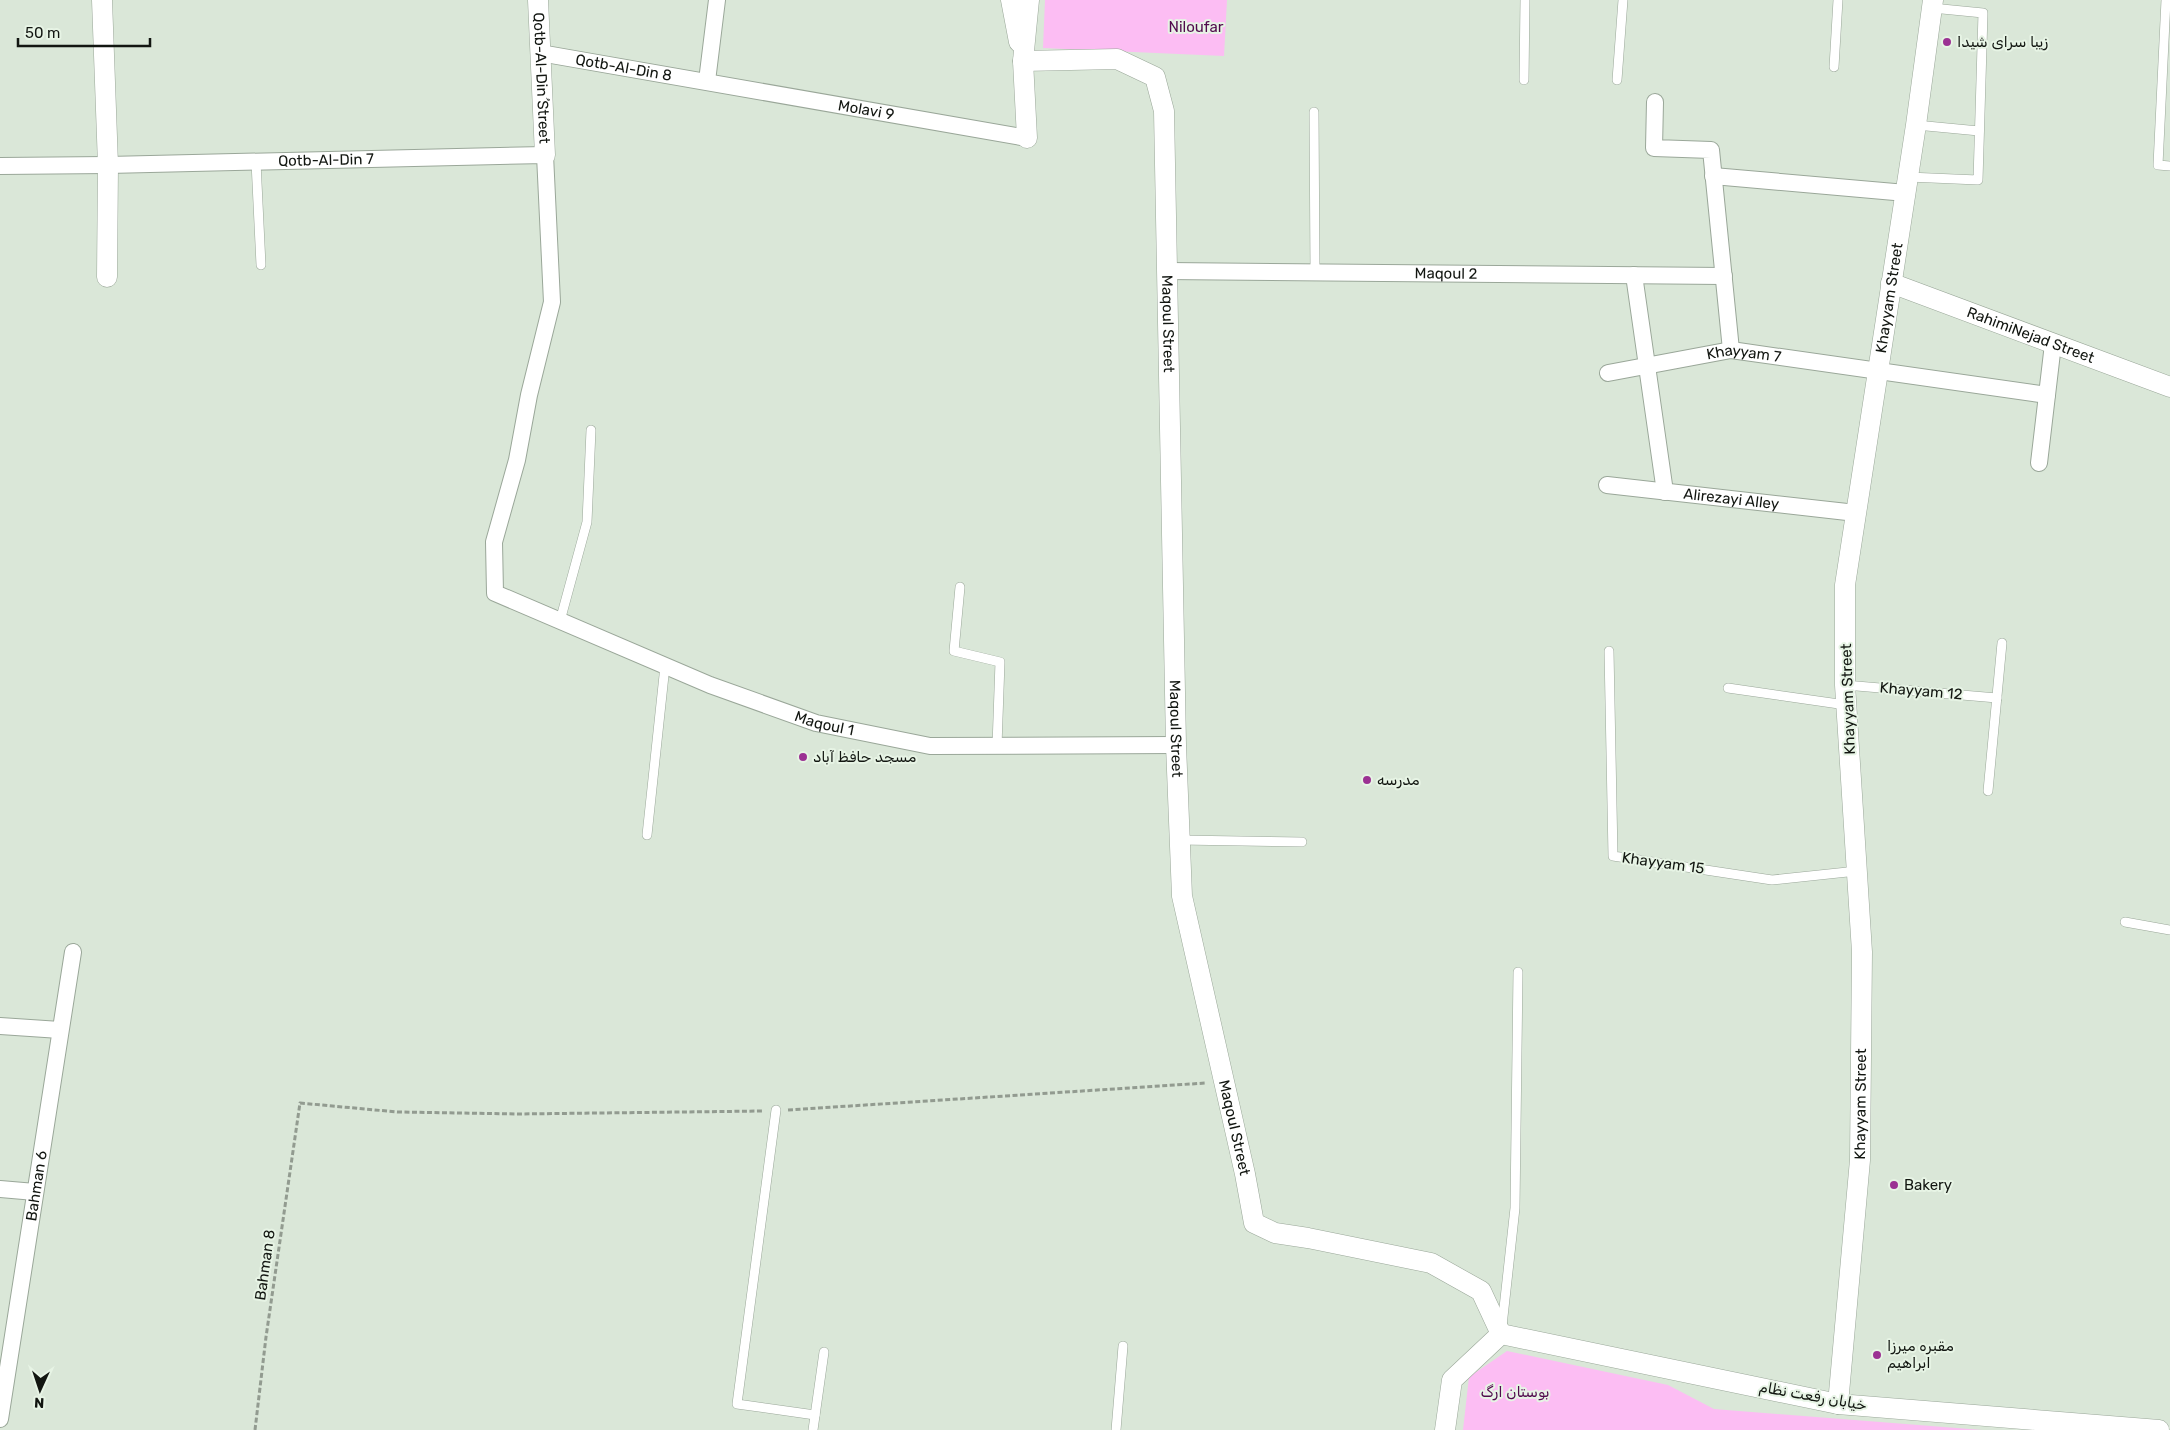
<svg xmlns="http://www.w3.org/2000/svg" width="2170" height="1430" viewBox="0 0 2170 1430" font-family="Rubik,'Noto Naskh Arabic',sans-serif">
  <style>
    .green { fill: #fcbdf3 }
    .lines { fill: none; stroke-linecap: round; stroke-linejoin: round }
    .service-casing { stroke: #9aa799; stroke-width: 10 }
    .minor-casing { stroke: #9aa799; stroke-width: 18 }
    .tertiary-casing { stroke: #9aa799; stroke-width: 21 }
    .path { stroke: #929b90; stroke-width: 3; stroke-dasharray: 5 2.5; stroke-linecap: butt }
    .service { stroke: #fff; stroke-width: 9 }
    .minor { stroke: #fff; stroke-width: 16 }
    .tertiary { stroke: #fff; stroke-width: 20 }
    .poi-dot { fill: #9b3193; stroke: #e7f4e5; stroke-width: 2 }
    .labels { text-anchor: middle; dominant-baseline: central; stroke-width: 4; stroke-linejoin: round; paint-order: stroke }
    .park-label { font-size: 15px; fill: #510b4d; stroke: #e7f4e5 }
    .poi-label { font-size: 15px; fill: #121611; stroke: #e7f4e5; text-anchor: start }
    .street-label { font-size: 15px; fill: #121611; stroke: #e7f4e5 }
  </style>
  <rect width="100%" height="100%" fill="#dae7d8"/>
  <g class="green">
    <polygon points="1045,0 1227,0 1224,56 1043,48"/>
    <polygon points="1507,1351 1668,1385 1714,1409 1982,1430 1463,1430 1469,1377"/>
  </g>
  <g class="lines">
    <g class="service-casing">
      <g id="service">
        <polyline points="2166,0 2158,165 2170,166"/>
        <polyline points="1834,67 1838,0"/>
        <polyline points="1524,80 1525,0"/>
        <polyline points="1617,80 1623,0"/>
        <polyline points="1314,112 1315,272"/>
        <polyline points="1916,125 1979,131"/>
        <polyline points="256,162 261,265"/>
        <polyline points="1908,177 1978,180 1983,13 1932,8"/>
        <polyline points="960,587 954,651 1000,662 997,746"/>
        <polyline points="560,621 587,522 591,430"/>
        <polyline points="1609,651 1613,856 1772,880 1857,871"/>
        <polyline points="1845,685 1997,698"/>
        <polyline points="1728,688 1846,705"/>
        <polyline points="1988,791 2002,643"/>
        <polyline points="647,835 665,666"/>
        <polyline points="1180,840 1302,842"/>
        <polyline points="2125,922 2170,930"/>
        <polyline points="776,1110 737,1404 815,1415"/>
        <polyline points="1502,1326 1515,1208 1518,972"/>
        <polyline points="813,1430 824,1352"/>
        <polyline points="1116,1430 1123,1346"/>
      </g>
    </g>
    <g class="minor-casing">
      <g id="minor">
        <path id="s1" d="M540,53L1027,138"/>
        <polyline points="707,81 717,0"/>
        <polyline points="1655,102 1654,148 1711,150 1731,350"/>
        <path id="s2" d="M0,166L108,165L545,155L552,302L529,395L517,460L494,542L495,593L710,685L816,723L930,746L1176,745"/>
        <polyline points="1713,176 1906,193"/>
        <path id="s3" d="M1167,271L1724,276"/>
        <polyline points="1634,275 1665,492"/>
        <path id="s4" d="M1608,373L1731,350L2047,395"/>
        <polyline points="2039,463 2053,344"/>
        <path id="s5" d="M1607,485L1856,513"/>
        <polyline points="0,1026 60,1030"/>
        <polyline points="0,1189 35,1192"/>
        <path id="s6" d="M0,1419L73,952"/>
      </g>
    </g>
    <g class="tertiary-casing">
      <g id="tertiary">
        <polyline points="102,0 108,165 107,277"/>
        <path id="s7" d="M538,0L545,155"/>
        <polyline points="1011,0 1019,42"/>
        <path id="s8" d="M1023,61L1117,59L1155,77L1164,111L1176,745L1182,896L1245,1174L1254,1223L1275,1233L1308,1238L1431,1263L1481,1291L1501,1334"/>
        <polyline points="1027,138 1023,61 1029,0"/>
        <path id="s9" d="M1891,283L2170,387"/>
        <polyline points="1501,1334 1838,1404 2159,1430"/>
        <path id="s10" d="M1838,1404L1860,1160L1862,952L1845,685V585L1916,125L1933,0"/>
        <polyline points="1445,1430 1452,1380 1501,1334"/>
      </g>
    </g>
    <g class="path">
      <polyline points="788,1110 1206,1083"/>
      <polyline points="255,1430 266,1337 300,1103 397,1112 517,1114 764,1111"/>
    </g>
    <use href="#service" class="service"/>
    <use href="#minor" class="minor"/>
    <use href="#tertiary" class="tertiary"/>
  </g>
  <g class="poi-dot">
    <circle cx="1947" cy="42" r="5"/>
    <circle cx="803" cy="757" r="5"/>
    <circle cx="1367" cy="780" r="5"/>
    <circle cx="1894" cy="1185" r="5"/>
    <circle cx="1877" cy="1355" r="5"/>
  </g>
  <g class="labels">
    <g class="park-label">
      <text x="1196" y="27">Niloufar</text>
      <text x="1515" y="1392">بوستان ارگ</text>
    </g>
    <g class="poi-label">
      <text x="1957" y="42">زیبا سرای شیدا</text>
      <text x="813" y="757">مسجد حافظ آباد</text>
      <text x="1377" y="780">مدرسه</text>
      <text x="1904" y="1185">Bakery</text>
      <text x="1887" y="1346">مقبره میرزا<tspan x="1887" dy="17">ابراهیم</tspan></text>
    </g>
    <g class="street-label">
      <text stroke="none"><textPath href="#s1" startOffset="85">Qotb-Al-Din 8</textPath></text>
      <text stroke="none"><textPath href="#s7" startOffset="78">Qotb-Al-Din ُStreet</textPath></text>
      <text stroke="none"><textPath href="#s1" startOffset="331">Molavi 9</textPath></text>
      <text stroke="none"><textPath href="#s2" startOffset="326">Qotb-Al-Din 7</textPath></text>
      <text stroke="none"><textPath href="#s3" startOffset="279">Maqoul 2</textPath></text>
      <text stroke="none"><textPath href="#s10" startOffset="1111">Khayyam Street</textPath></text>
      <text stroke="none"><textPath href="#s8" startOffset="384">Maqoul Street</textPath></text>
      <text stroke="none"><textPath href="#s9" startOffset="149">RahimiNejad Street</textPath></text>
      <text stroke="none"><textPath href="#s4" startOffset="138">Khayyam 7</textPath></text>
      <text stroke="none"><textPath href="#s5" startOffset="125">Alirezayi Alley</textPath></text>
      <text transform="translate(1921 691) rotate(5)">Khayyam 12</text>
      <text transform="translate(1848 699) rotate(-92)">Khayyam Street</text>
      <text stroke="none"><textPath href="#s2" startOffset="1345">Maqoul 1</textPath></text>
      <text stroke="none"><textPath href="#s8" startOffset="789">Maqoul Street</textPath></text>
      <text transform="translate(1663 863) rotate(8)">Khayyam 15</text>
      <text stroke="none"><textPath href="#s10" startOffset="301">Khayyam Street</textPath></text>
      <text stroke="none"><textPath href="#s8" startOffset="1194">Maqoul Street</textPath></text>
      <text stroke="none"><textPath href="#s6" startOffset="236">Bahman 6</textPath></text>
      <text transform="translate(265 1265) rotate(-82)">Bahman 8</text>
      <text transform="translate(1813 1396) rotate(10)">خیابان رفعت نظام</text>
    </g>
  </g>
  <g transform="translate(40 1390) rotate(183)" stroke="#e7f4e5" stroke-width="4" paint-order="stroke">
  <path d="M0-4L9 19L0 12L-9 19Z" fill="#121611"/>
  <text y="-8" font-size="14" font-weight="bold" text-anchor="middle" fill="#121611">N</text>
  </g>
  <path d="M18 38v8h132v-8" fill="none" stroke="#121611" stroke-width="2.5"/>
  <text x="25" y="38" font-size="15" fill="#121611" stroke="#e7f4e5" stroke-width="4" paint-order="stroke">50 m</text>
</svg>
